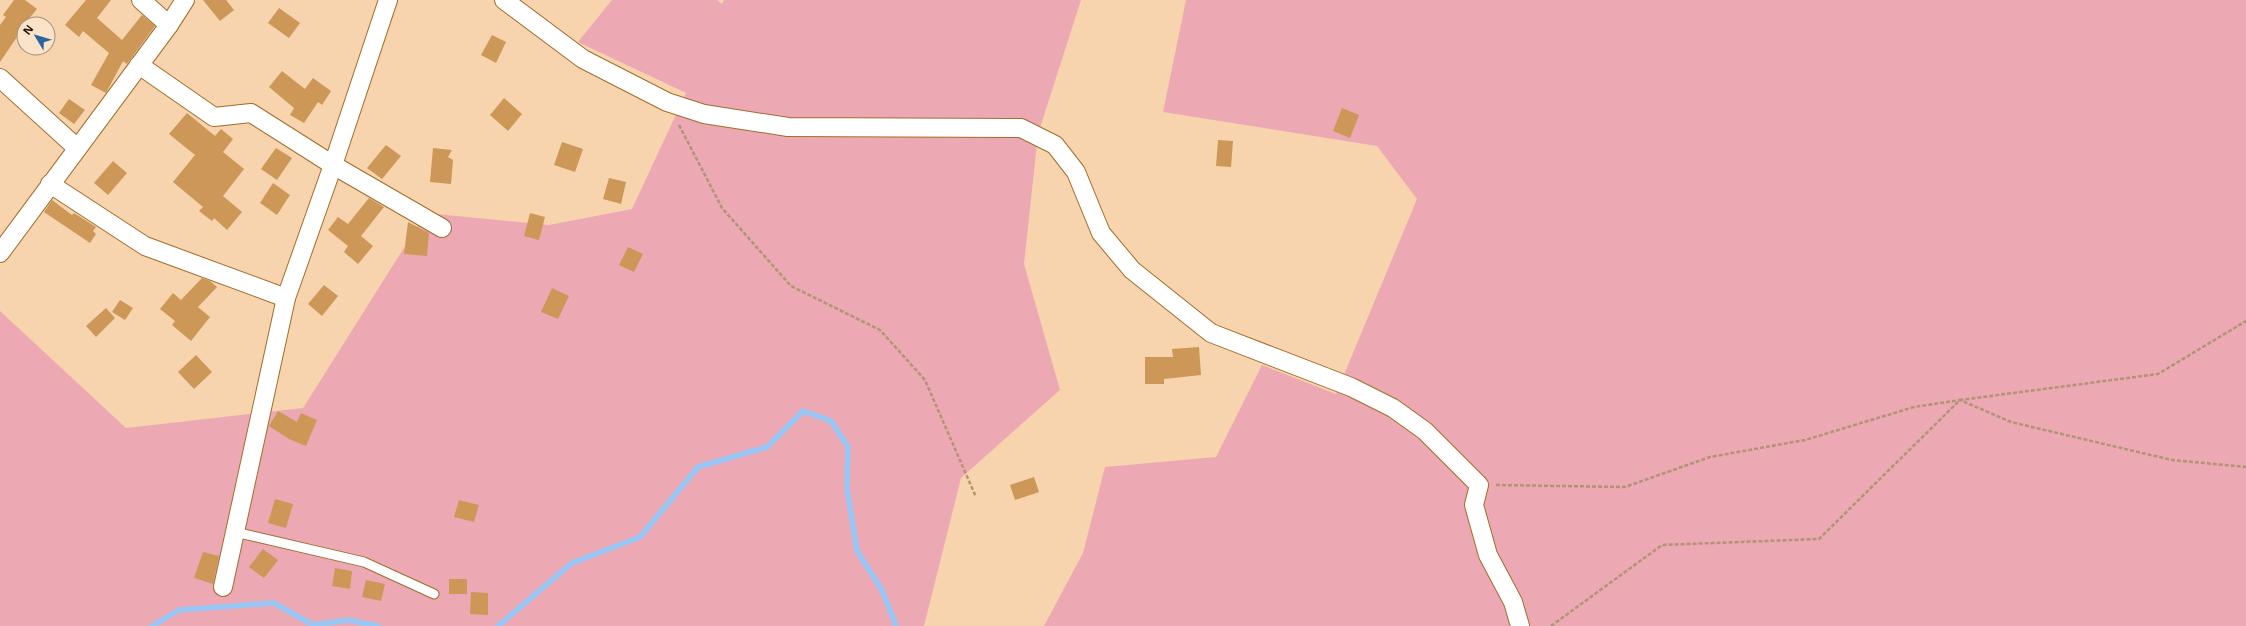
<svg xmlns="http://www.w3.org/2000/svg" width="2246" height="626" viewBox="0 0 2246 626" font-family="'Noto Sans',sans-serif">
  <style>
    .green { fill: #eca9b3 }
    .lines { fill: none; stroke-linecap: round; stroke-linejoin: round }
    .stream { stroke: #98c7f6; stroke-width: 5.5 }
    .building { fill: #cd9757 }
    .service-casing { stroke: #a26d29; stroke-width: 11 }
    .minor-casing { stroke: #a26d29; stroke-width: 20 }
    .path { stroke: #b19476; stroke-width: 2.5; stroke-dasharray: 4 2; stroke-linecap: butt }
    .service { stroke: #fff; stroke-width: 9 }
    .minor { stroke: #fff; stroke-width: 18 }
  </style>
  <rect width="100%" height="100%" fill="#f7d4ae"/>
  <g class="green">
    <polygon points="612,0 717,0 722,4 724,0 1081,0 1038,134 1024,264 1060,390 961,478 924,626 0,626 0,311 126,428 303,408 426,213 549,225 632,209 686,93 578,42"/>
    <polygon points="1186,0 2246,0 2246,626 1044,626 1083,553 1105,467 1216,457 1262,365 1336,394 1417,199 1377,146 1163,112"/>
  </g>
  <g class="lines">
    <g class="stream">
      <polyline points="152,626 179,610 274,603 313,625 348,620 378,626"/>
      <polyline points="498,626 572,563 640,537 698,467 767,447 803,411 831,421 848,447 847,489 857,551 882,590 896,626"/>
    </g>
  </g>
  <g class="building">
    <polygon points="14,0 25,0 37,9 17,33 19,34 0,62 0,25 6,17 3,15"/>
    <polygon points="86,0 111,0 97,18 122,40 142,15 155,26 127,64 123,61 106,93 91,85 109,53 83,31 79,37 65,25"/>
    <polygon points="203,0 226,0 234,10 220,21"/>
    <polygon points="279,8 300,23 289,38 268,23"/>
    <polygon points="492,35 506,42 496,63 481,55"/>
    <polygon points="282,71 305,89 313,78 331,91 322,105 318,102 304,123 290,115 294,108 269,87"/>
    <polygon points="504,98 522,114 508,131 490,115"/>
    <polygon points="69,99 85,110 74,124 59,113"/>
    <polygon points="1342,108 1359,115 1350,138 1333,131"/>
    <polygon points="187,113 215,136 221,129 233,139 223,152 244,169 223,196 242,212 227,230 214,218 212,221 199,211 203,207 173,182 195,155 169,134"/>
    <polygon points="1218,140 1233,141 1231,167 1216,166"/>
    <polygon points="562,142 583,149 575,172 554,165"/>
    <polygon points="386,145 401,156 382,179 367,168"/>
    <polygon points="276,148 292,158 277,180 261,169"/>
    <polygon points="433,148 452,150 448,157 453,160 451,184 430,182"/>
    <polygon points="113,161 127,173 108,195 94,183"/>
    <polygon points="609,178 626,182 621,204 603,199"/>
    <polygon points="273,183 290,195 277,215 260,203"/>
    <polygon points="369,198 384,207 361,236 373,246 358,264 344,252 348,246 328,230 338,217 348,224"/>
    <polygon points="52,200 72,215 74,213 96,227 93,231 96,234 90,243 44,212"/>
    <polygon points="530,213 545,217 539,240 524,236"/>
    <polygon points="408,222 429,233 427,256 404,254"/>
    <polygon points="628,247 643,254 634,272 619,265"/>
    <polygon points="202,278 210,281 217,287 198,307 210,317 191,341 172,325 175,321 160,309 173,293 181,300"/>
    <polygon points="324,285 338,296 322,316 308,304"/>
    <polygon points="552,288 569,296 558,319 541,312"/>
    <polygon points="120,300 133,308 125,320 112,312"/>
    <polygon points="106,308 115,318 96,337 86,326"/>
    <polygon points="1199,347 1201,375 1164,379 1164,384 1145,384 1145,357 1173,357 1172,349"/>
    <polygon points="196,355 212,372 194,389 178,372"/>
    <polygon points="278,411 297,422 301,413 317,420 306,446 289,439 269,426"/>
    <polygon points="1034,477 1039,492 1015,500 1010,485"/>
    <polygon points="275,499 293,504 286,528 268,523"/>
    <polygon points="459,500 479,505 474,522 454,517"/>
    <polygon points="263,549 278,560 264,578 249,567"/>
    <polygon points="203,552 219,556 213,584 194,578"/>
    <polygon points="335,568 352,571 350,589 332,586"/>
    <rect x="449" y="579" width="18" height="15"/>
    <polygon points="366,580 385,584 381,601 362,597"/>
    <polygon points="471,592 488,593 488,615 470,614"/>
  </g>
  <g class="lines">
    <g class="service-casing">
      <polyline id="service" points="235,532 364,562 434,594"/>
    </g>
    <g class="minor-casing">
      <g id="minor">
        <polyline points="141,0 169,25"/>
        <polyline points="504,0 583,59 667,102 704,114 788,127 1021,128 1055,145 1076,172 1101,233 1132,270 1211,333 1351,387 1393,408 1425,431 1479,485 1474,505 1488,555 1513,602 1520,626"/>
        <polyline points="139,65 214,117 251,113 333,165 442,228"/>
        <polyline points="0,78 77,148"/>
        <polyline points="50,184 145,246 286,298"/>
        <polyline points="0,253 169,25 185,0"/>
        <polyline points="223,587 286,298 333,165 388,0"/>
      </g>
    </g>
    <g class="path">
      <polyline points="679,125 722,208 791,286 880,330 925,380 976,497"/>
      <polyline points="1496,485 1625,487 1710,457 1805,440 1914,407 1960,400 2011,422 2172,460 2246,467"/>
      <polyline points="1551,626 1662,545 1819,539 1960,400 2158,374 2246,321"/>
    </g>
    <use href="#service" class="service"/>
    <use href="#minor" class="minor"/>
  </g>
  <g transform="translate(36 36) rotate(308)"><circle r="19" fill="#fbe3ca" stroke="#a38f79"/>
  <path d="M0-3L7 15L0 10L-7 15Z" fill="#2a669d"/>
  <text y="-6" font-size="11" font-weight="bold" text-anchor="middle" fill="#201000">N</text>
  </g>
</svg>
